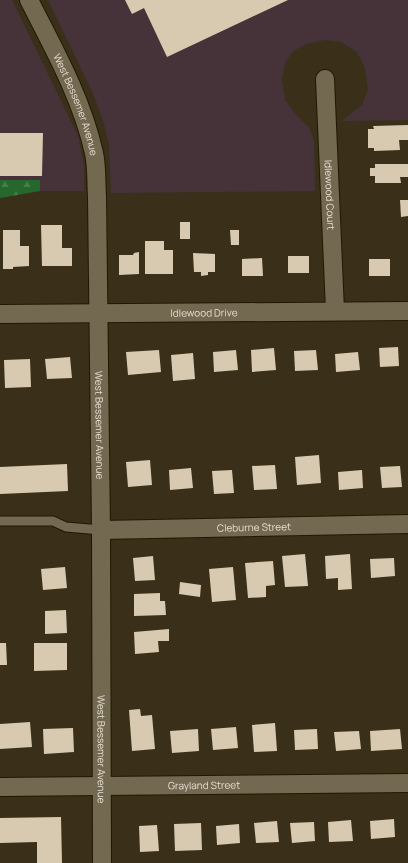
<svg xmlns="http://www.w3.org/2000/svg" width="408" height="863" viewBox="0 0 408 863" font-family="Manrope,sans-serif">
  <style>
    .commercial { fill: #463339 }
    .forest { fill: url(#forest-firs) }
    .building { fill: #d7cab0 }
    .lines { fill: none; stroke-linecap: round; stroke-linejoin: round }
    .lane-casing { stroke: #211803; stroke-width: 11 }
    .street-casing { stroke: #211803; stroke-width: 20 }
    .lane { stroke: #736850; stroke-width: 9 }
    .street { stroke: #736850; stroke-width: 18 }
    .labels { text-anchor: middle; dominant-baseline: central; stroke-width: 4; stroke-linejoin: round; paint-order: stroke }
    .street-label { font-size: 10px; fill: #e5ded1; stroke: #302610 }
  </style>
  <defs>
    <pattern id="forest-firs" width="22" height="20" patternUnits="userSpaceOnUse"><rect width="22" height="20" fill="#26682c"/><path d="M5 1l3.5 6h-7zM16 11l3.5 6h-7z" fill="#457d4a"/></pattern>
  </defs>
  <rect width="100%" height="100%" fill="#3a301a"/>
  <g class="commercial">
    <polygon points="0,0 12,0 78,136 84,166 84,191 40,191 40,180 0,180"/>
    <polygon points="48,0 408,0 408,120 342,121 362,105 368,90 365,68 357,52 341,42 325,40 306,44 293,51 285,63 282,80 285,100 297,116 309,127 314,140 315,191 111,193 109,144 102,117 91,89"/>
  </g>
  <polygon class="forest" points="0,180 40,180 40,191 0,198"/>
  <g class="building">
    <polygon points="125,0 288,0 167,57 144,8 132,14"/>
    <polygon points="408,125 408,140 399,140 400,150 374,151 374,148 368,148 368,129 374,129 373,126"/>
    <polygon points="0,133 43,133 42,176 0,176"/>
    <polygon points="375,164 408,164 408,177 400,177 401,183 375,183 375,176 370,176 370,168 375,168"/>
    <polygon points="400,200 408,200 408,216 401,217"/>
    <rect x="180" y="222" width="10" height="17"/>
    <polygon points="41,225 62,225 62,248 72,248 72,266 42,266"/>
    <polygon points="3,230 20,230 20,246 29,246 29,266 13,267 13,269 3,269"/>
    <polygon points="230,230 239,230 239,245 231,245"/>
    <polygon points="145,241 164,241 164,250 173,250 173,274 145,274"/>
    <polygon points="139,252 139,274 119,275 119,255 133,255 134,253"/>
    <polygon points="193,253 215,254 215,272 208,272 208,275 201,276 201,272 194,272"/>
    <rect x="288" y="256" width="21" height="17"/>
    <polygon points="262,258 263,276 242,276 242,259"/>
    <rect x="369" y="259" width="21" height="17"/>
    <polygon points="398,347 399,366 380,367 379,348"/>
    <polygon points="274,348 276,370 252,372 251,350"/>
    <polygon points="159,350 161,372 128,375 126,352"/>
    <polygon points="236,350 238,370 214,372 213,352"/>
    <polygon points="316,350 318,370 295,371 294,351"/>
    <polygon points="358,352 360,370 336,372 335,354"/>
    <polygon points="193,353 195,379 173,381 171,355"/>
    <polygon points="70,357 72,378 47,379 45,359"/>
    <polygon points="30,359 31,387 5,388 4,360"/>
    <polygon points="319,455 321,483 297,485 295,457"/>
    <polygon points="150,460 152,485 128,487 126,462"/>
    <polygon points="67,464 68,491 0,494 0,467"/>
    <polygon points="275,465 277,489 254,490 252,466"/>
    <polygon points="400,466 402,487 382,488 380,467"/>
    <polygon points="191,468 193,488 170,490 169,470"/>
    <polygon points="232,470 234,493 214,494 212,471"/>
    <polygon points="362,470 363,488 339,490 338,472"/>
    <polygon points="305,554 308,586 285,587 282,556"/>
    <polygon points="350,554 352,589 338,590 338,578 326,579 325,556"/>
    <polygon points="153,556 155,580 135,581 133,558"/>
    <polygon points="394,558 395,576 371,578 370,559"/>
    <polygon points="273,561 275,585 266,586 266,597 248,598 245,563"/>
    <polygon points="65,567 67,588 43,590 41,569"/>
    <polygon points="233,567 236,600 212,602 209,569"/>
    <polygon points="180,582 201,585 200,597 179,594"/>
    <polygon points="160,593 160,601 165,601 166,615 134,616 134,594"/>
    <polygon points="66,610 67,633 45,634 45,611"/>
    <polygon points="169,629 169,641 158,641 159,652 135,654 134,632"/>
    <polygon points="0,643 6,643 7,665 0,665"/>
    <polygon points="34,643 67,643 67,670 34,671"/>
    <polygon points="140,709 141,716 152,715 155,749 132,751 129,710"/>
    <polygon points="30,722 32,747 0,749 0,724"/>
    <polygon points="275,723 277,751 254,752 252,725"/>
    <polygon points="236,727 238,748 213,750 211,729"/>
    <polygon points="73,728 74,752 44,754 43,729"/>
    <polygon points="198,729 199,751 172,753 170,731"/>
    <polygon points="317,729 318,749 295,750 294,730"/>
    <polygon points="400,729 402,749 371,751 370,731"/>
    <polygon points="359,731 361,749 336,751 334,732"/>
    <polygon points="61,817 62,863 37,863 37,842 0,843 0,818"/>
    <polygon points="394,819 395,837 371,839 370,821"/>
    <polygon points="351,820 353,841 329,842 328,822"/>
    <polygon points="277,821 279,842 256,843 254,823"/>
    <polygon points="314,822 315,841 292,843 290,823"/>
    <polygon points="201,823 202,850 175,851 174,824"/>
    <polygon points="239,824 240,843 217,845 216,826"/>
    <polygon points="157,825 159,851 140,852 139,826"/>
  </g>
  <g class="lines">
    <g class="lane-casing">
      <polyline id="lane" points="0,521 53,521 66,527 101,530"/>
    </g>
    <g class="street-casing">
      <g id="street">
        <path id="s1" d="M29,0C54,49 82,99 94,153C97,167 96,182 97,196L101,530L102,863"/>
        <path id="s2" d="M325,79L335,311"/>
        <path id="s3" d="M0,314L408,311"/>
        <path id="s4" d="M101,530L408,524"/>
        <path id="s5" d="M0,787L408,783"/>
      </g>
    </g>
    <use href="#lane" class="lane"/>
    <use href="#street" class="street"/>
  </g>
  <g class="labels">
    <g class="street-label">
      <text stroke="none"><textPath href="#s1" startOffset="115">West Bessemer Avenue</textPath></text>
      <text stroke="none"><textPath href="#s2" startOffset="116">Idlewood Court</textPath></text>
      <text stroke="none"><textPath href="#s3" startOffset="204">Idlewood Drive</textPath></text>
      <text stroke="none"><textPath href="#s1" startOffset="439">West Bessemer Avenue</textPath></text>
      <text stroke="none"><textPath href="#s4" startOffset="153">Cleburne Street</textPath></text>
      <text stroke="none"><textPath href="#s1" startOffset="763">West Bessemer Avenue</textPath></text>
      <text stroke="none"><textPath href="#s5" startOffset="204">Grayland Street</textPath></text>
    </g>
  </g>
</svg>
